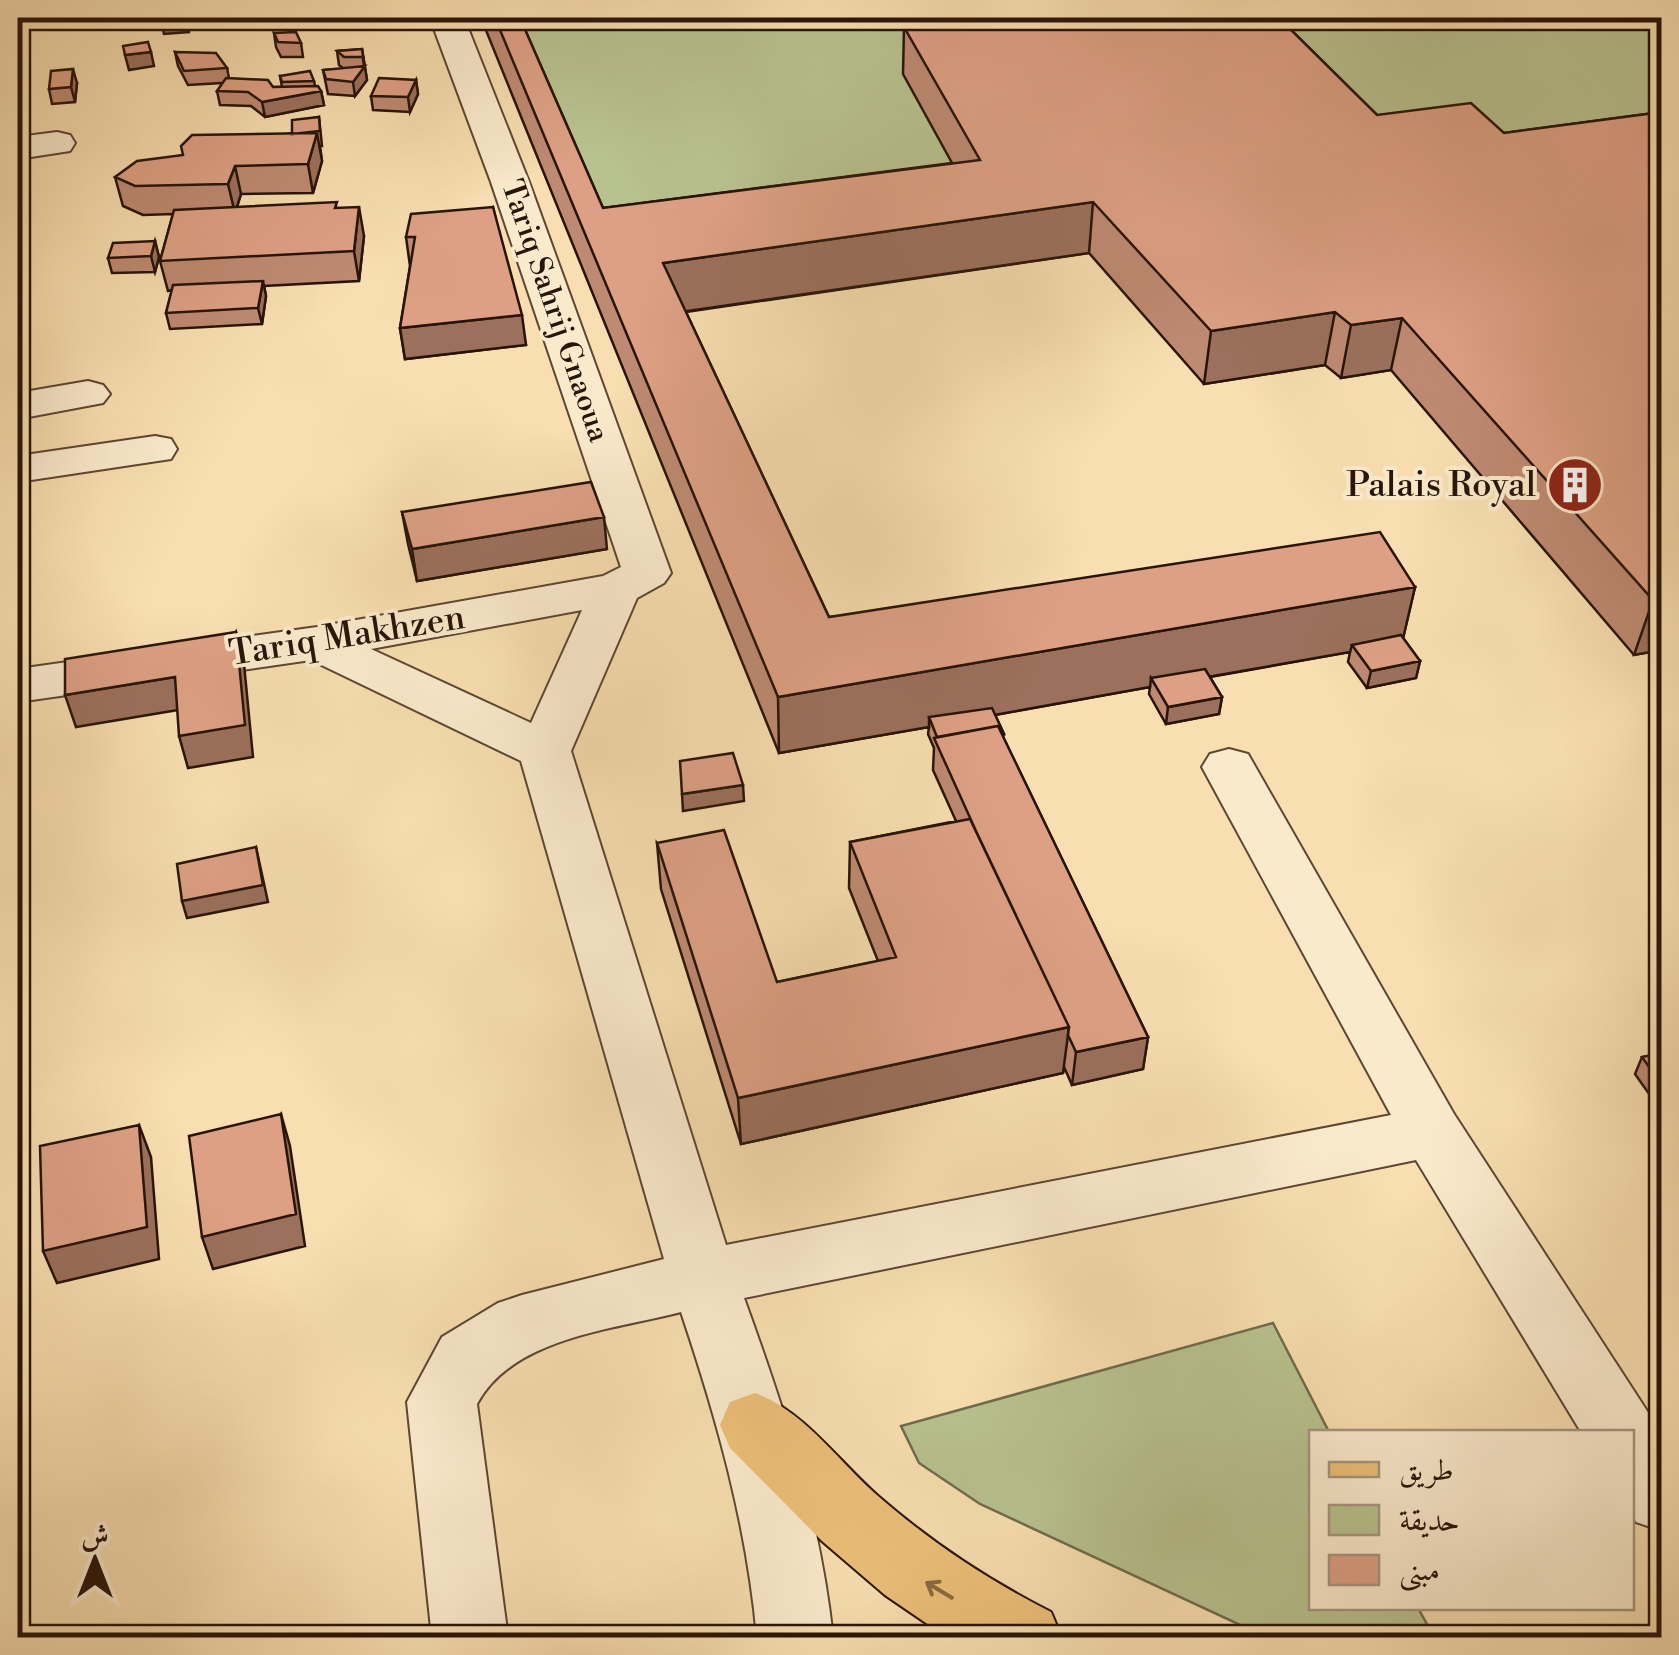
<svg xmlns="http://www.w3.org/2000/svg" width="1679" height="1655" font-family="'Libre Bodoni',Amiri,serif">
<rect width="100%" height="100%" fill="#f8deb0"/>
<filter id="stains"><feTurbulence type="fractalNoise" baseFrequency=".002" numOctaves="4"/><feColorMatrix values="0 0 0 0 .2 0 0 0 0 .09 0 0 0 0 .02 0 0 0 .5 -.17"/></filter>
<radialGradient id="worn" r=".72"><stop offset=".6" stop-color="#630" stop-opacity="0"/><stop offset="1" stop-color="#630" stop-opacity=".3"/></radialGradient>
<path fill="#b8c28f" stroke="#706b4c" stroke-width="2.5" d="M505,18h440l34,47 -1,145 -371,49z
M1226,18h435v142l-293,4z
M1273,1323l56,109h-17v176h106l16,29h-168l-286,-133 -61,-41 -18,-37z"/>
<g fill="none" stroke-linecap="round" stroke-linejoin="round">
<g stroke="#5d4633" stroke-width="4">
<path id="minor" d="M430,18h34l65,164 142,391 -7,10 -27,15 -66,153 155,494 665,-130 -189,-348 8,-13 19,-5 19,5 206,360 208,320v97l-26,-9 -4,-8v-82h-51l-165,-272 -672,138c41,113 76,219 89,340h-76c-10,-113 -40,-219 -76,-326 -68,18 -168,25 -204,92l31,234h-76l-25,-236 35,-65 56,-34 24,-8 142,-36 -143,-498 -210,-101 -293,42v-33l299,-42 286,-51 18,-9 -130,-385zM582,610l-51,113 -160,-74z
M57,132l13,3 5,8 -5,8 -52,8v-22z
M88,381l15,4 7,9 -7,9 -85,16v-26z
M155,436l16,3 6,10 -6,10 -153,23v-26z"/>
</g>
<g stroke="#291409" stroke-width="4">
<path id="major" d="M755,1393c49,18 84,69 123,103 54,47 110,84 173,116l11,26h-114l-63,-43 -63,-54 -92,-93 -10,-23 10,-23z"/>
</g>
<use href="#minor" fill="#faeacc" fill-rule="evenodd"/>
<use href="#major" fill="#ecbf78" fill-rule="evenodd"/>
</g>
<path fill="#be8a72" stroke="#291409" stroke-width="2.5" d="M481,18h39l83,190 349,-45 -49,-89 1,-47 44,-6 -3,-3h334l98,97 127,18 158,-21v538l-28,5 -243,-285 -50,8 -16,-13 -121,19 -115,-131 -403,59 143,305 586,-30 -12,51 17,23 -4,17 -49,10 -19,-26 2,-10 -140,25 12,20 -3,17 -53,10 -17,-30 1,-7 -155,28 9,19 -1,3 145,300 -5,32 -71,16 -8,-18 -1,6 -322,71 -80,-255 -4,-46 120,139 101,-21 -29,-73 1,-46 106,-21 -23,-51 1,-22 -6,-14 1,-7 -150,26z
M274,33l27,10 2,14h-22l-5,-10z
M362,49l5,31 -12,16 -27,-2 -5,-24 20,-2 -4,-3 -2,-14z
M175,52l52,16 2,10 44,9h9l-2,-11 34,5 1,5 6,5 3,14 -59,12 -14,-11 -31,-1 -3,-14 6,-8 -35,2 -10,-19z
M416,80l2,14 -8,18 -37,-2 -2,-14z
M77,83l-2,19 -23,2 -3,-15z
M319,117l3,29h-2l2,15 -9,32 -72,1 -4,13 101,1 26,28 -5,45 -95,5 2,10 -4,28 -92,5 -4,-16 6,-23 -4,1 -8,-30 13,-47 -30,1 -20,-9 -8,-29 68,-22 109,-22z
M493,207l33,138 -121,14 -5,-31 10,-62 -4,-29z
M155,241l4,16 -4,15 -43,1 -4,-15z
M402,512l205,37 -190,32 -9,-37z
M1662,1053v59l-27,-38 7,-17z"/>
<path fill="#9b705c" stroke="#291409" stroke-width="2.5" d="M54,18h49l-48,6z
M189,18v14l-25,2 -3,-14z
M362,49l5,31 -12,16 -2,-14 11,-15z
M151,52l3,14 -25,4 -4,-15z
M73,69l4,14 -2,19 -4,-15z
M416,80l2,14 -8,18 -2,-15z
M321,91l3,14 -59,12 -3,-15z
M317,133l5,28 -9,32 -5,-29z
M235,166l6,28 -6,19 -7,-29z
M1093,202l-4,51 -422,61 -4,-51z
M359,207l5,29 -5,45 -5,-30z
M155,241l4,16 -4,15 -4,-16z
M263,281l3,15 -4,28 -4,-16z
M1335,312l-10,53 -121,19 7,-53z
M522,315l4,30 -121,14 -5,-31z
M1402,318l-11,52 -50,8 10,-53z
M604,517l3,32 -190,32 -5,-32z
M1415,587l-13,56 -50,2 -2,7 -194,34 -5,-8 -1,9 -217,39 -4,-9v10l-150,26 -1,-56z
M1662,598v52l-28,5 19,-55z
M236,632l8,32 9,93 -65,11 -9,-32z
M1420,661l-4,17 -49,10 4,-17z
M175,677l9,32 -108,18 -11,-32z
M1222,697l-3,17 -53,10 2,-17z
M743,785l1,16 -61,10 -1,-17z
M256,847l12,55 -81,16 -5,-17z
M1069,1027l-6,46 -322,71 -3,-46z
M1148,1037l-5,32 -71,16 4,-33z
M281,1114l9,32 15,100 -92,23 -11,-32z
M139,1125l12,32 8,102 -102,24 -14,-32z"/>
<path fill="#dda084" stroke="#291409" stroke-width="2.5" d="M161,18h25l-25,2z
M495,18h25l83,190 377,-48 -76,-133 77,-9h298l98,97 94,-12 33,30 158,-21v486l-9,2 -251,-282 -51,7 -16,-13 -124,19 -118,-129 -430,61 166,354 551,-85 35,55 -637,110z
M296,32l5,11 -23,-1 -4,-9z
M148,42l3,10 -26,3 -2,-9z
M362,49l1,8h-19l-7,-6z
M175,52l41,1 11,15 -43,3z
M365,66l-12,16 -27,-3 -3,-9z
M73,69l-2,18 -22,2 2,-18z
M310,71l4,10 -32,1 -2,-6z
M226,78l42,2 5,7 45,-1 3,5 -59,11 -14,-10 -31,-1z
M379,78l37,2 -8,17 -37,-1z
M319,117l1,14 -28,3v-14z
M317,133l-9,31 -73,2 -7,18 -93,2 -20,-9 22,-16 46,-6 -2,-9 11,-11z
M337,202l-2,6 24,-1 -5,44 -194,10 14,-51z
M493,207l29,108 -122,13 15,-91h-9l5,-23z
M155,241l-4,15 -43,2 5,-15z
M263,281l-5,27 -92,5 7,-28z
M591,482l13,35 -192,32 -10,-37z
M236,632l9,93 -66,11 -4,-59 -110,18v-36z
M1401,635l19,26 -49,10 -19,-26z
M1205,669l17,28 -54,10 -17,-29z
M992,708l12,26h-2l-4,-8 -61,11 -8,-20z
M998,726l150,311 -72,15 -8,-17 1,-8 -93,-196 -42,-93z
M733,753l10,32 -61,9 -2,-33z
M970,819l99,208 -331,71 -81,-255 67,-13 53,152 119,-25 -46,-115z
M256,847l7,38 -81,16 -5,-37z
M1662,1053v32l-20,-28z
M281,1114l15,100 -94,23 -13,-101z
M139,1125l8,102 -104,24 -3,-105z"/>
<defs><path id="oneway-shaft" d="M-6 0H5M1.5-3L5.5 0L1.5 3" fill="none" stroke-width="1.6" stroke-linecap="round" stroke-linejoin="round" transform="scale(2.5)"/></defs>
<use stroke="#8a6a40" href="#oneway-shaft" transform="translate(939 1590) rotate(-149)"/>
<defs>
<g id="building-disc" transform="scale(2.875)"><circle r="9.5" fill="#8f2418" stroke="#faeacc"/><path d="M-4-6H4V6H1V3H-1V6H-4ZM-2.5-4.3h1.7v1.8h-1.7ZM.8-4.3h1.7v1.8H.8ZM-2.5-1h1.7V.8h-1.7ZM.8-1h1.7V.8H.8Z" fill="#fff"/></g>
</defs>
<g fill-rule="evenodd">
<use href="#building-disc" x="1575" y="485"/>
</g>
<g text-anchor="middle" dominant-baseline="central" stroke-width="8" stroke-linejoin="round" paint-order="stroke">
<g font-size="30" fill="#291409" stroke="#faeacc">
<text transform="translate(555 311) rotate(71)">Tariq Sahrij Gnaoua</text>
</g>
<g font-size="35" fill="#291409" stroke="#faeacc" text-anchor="end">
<text x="1536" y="485">Palais Royal</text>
</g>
<g font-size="35" fill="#291409" stroke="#faeacc">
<text transform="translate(347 636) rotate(-9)">Tariq Makhzen</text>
</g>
</g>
<rect width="1679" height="1655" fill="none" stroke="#f8deb0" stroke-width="60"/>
<rect x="20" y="20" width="1639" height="1615" fill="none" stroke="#291409" stroke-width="5"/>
<rect x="30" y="30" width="1619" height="1595" fill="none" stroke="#291409" stroke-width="2.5"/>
<rect x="1309" y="1430" width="325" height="180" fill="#faeacc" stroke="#a6947e" stroke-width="2.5"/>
<rect x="1329" y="1462" width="50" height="15" fill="#ecbf78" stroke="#a6947e" stroke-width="2.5"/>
<text x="1399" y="1480" font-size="30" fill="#291409">طريق</text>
<rect x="1329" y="1505" width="50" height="30" fill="#b8c28f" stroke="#a6947e" stroke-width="2.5"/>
<text x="1399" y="1530" font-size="30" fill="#291409">حديقة</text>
<rect x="1329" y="1555" width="50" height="30" fill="#dda084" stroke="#a6947e" stroke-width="2.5"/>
<text x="1399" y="1580" font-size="30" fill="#291409">مبنى</text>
<g transform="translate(95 1560)" stroke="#faeacc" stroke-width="8" paint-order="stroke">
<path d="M0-8L18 38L0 25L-18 38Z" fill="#291409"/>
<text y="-15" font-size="28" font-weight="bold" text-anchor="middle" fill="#291409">ش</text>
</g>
<rect width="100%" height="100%" filter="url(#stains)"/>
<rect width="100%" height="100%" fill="url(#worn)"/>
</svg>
